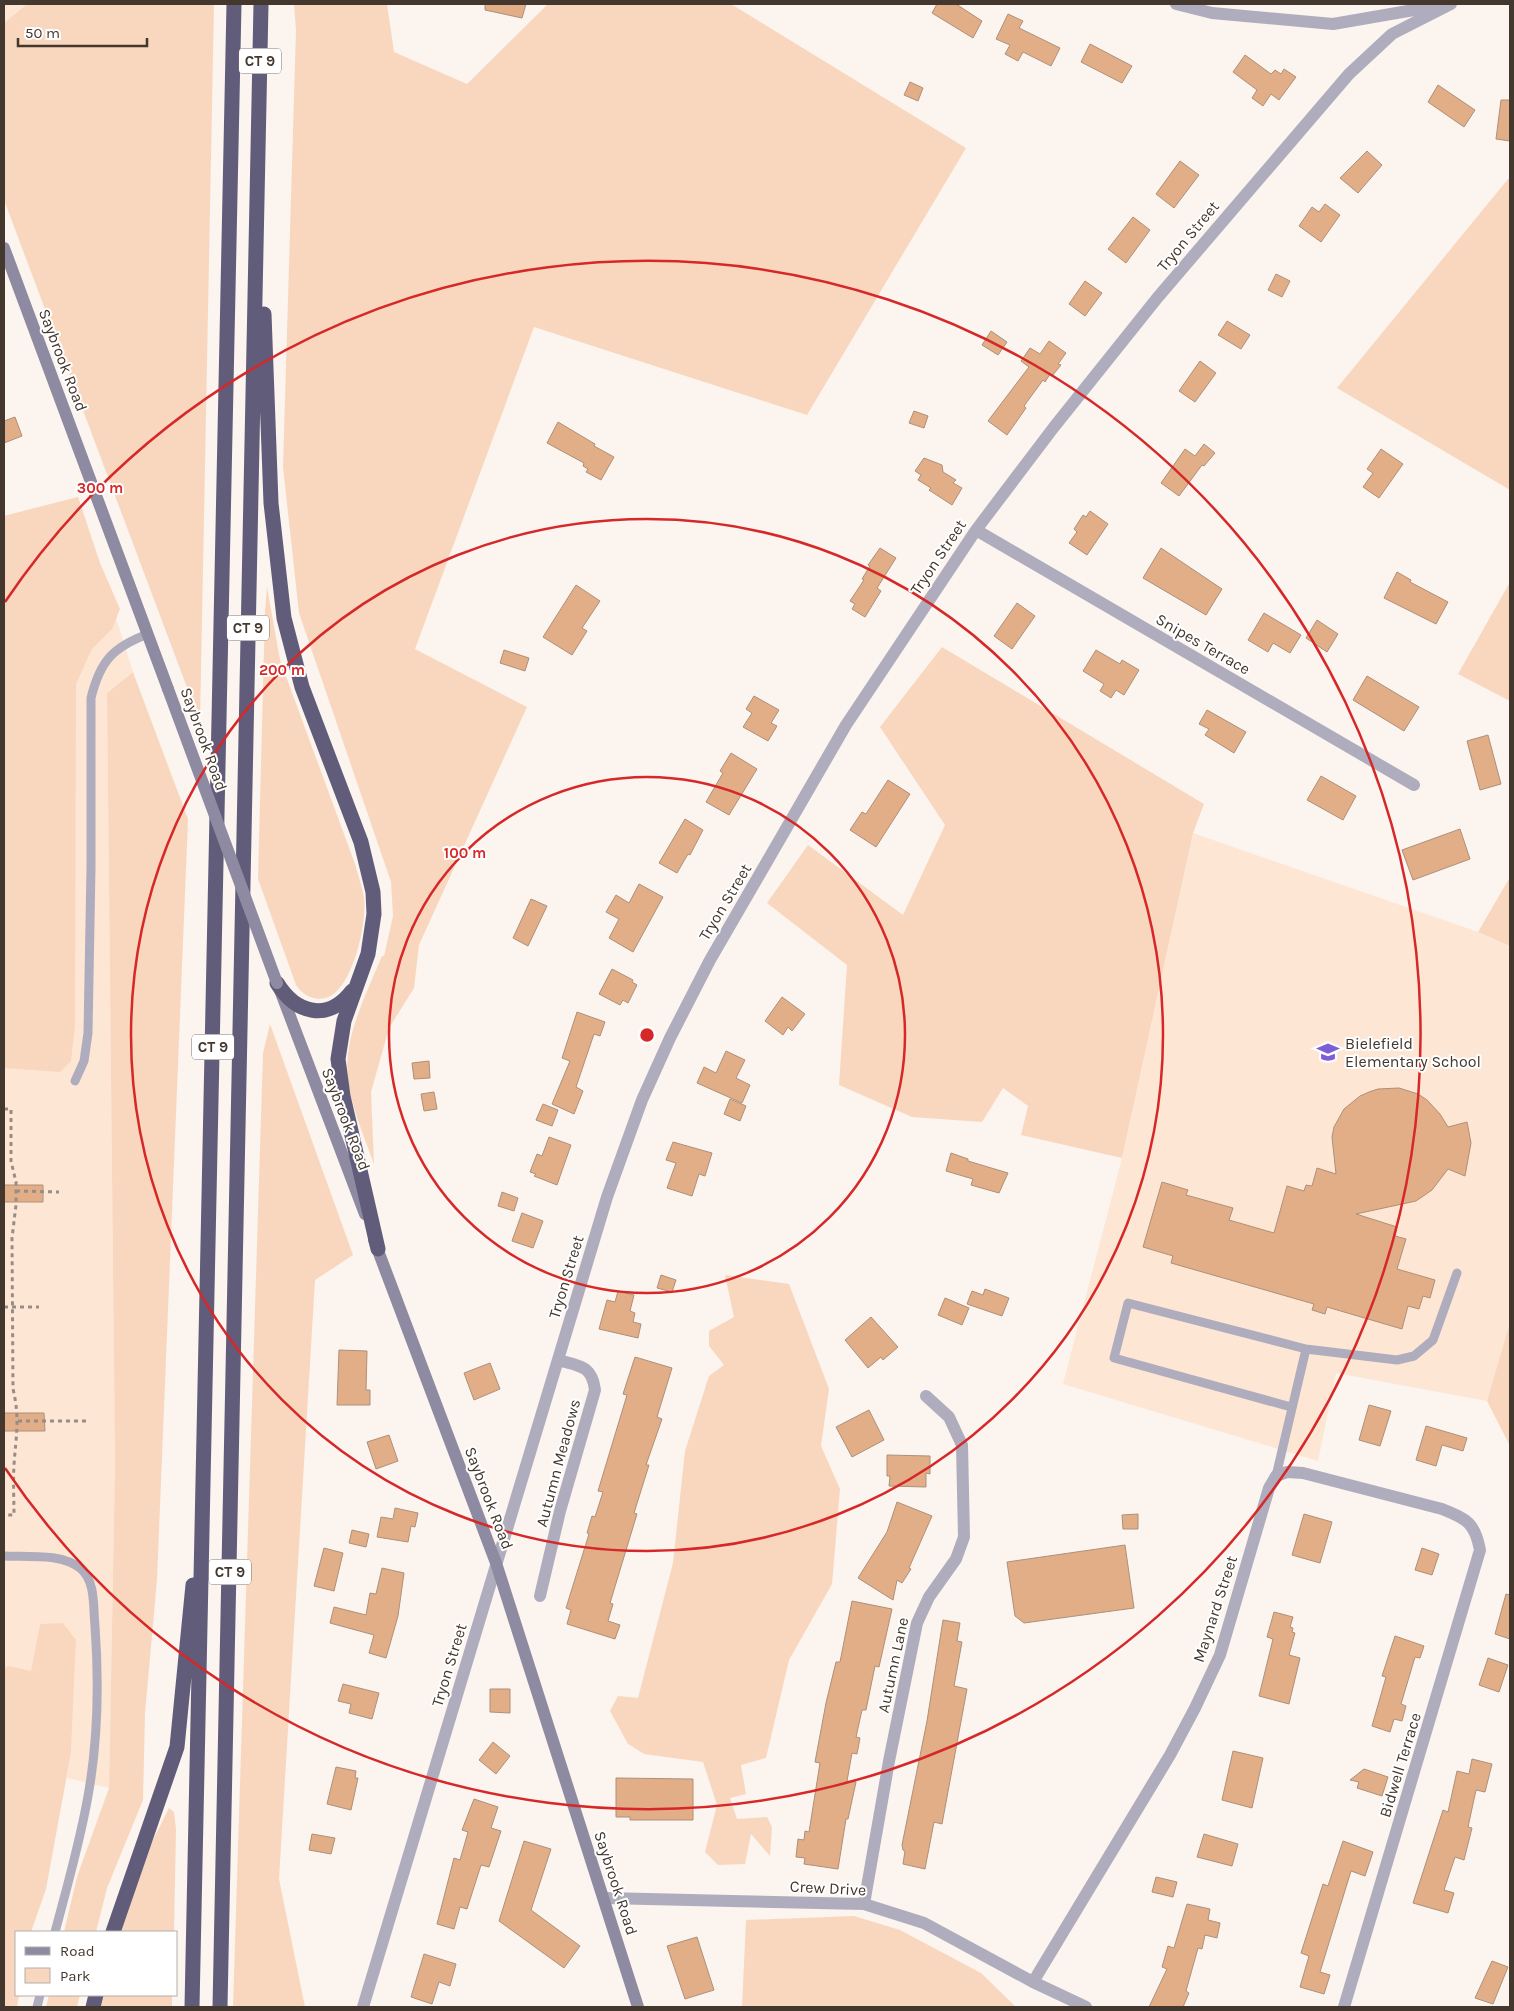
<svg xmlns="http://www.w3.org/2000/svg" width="1514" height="2011" font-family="Karla,sans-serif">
<rect width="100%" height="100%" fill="#fbf4ef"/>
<path fill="#fee6d5" d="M4,4h23l-23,19z
M78,497l55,175 -26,21 8,771 -6,324 -42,-10 4,-25 5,-113 -36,-16 -9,48 -22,-6 -5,2v-1152z
M1193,833l285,99 32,14v376l-23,79 -151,-28 -18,88 -255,-77 59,-226z"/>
<path fill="#f9d7be" d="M27,4h187l-14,718 -196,-522v-177z
M294,4h93l7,48 73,32 81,-80h183l235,144 -159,267 -273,-88 -119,322 112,58 -108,238 -5,43 -25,40 -18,64 3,72c-9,-25 -23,-58 -26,-84 -5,-43 18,-85 34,-124h2l9,-40 -2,-34 -92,-269 -16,-146 13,-437z
M1508,179h2v311l-173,-102z
M78,497l22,66 20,46 -8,20 -20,20 -16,35 -1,342 -4,35 -11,11 -56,-4v-552z
M1510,582v119l-52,-27z
M267,587l13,73 75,204c3,11 7,22 9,34 3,25 -11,92 -38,100 -13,3 -23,-3 -30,-13l-38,-106 7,-268z
M942,647l262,157 -11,29 -71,325 -101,-23 7,-29 -25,-18 -21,34 -70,-5 -73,-32 8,-120 -80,-62 41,-58 95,70 42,-90 -65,-98z
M133,672l55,147 -31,761 -12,133 -2,87 -36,88 -11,44h-32l13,-55 32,-89 6,-324 -8,-771z
M1510,877v69l-32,-14z
M270,1024l83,231 -38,25 -36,599 26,128h-72l30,-954z
M725,1275l64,9 40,105 -8,57 19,43 -8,95 -43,76 -23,98 -25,7 5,29 -16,4 7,21 30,-2 5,10 -2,29 -19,-22 -6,30 -27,1 -13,-13 12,-47 -14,-43 -59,-8 -16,-10 -18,-33 8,-15 20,2 35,-135 12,-112 24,-75 15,-11 -15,-19v-15l25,-14z
M1510,1322v124l-23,-45z
M63,1623l13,17 -5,113 -25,136 -15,43h-15v63h3l-2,12h-13v-339l5,-2 22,5 9,-47z
M169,1808l5,4 2,17 -2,103h-54l32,-90z
M854,1916l46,14 81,43 35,34h-274l4,-87z
M49,1995h31l-3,12h-31z
M104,1995h68v12h-71z"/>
<path fill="#e1ae87" stroke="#ae9079" d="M485,4h41l-4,14 -37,-8z
M937,4h19l26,17 -9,17 -41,-25z
M1008,14l15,7 -4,7 41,20 -9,18 -28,-14 -5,9 -13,-7 5,-9 -14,-6z
M1090,44l42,22 -10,17 -41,-21z
M1245,55l26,19 4,-4 6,4 3,-5 12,8 -17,23 -8,-6 -8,12 -11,-8 5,-8 -24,-18z
M910,82l13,6 -5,13 -14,-6z
M1438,85l37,25 -11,17 -36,-25z
M1501,100h9v41l-14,-2z
M1367,151l15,14 -24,28 -18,-15z
M1180,161l19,14 -25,33 -18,-14z
M1325,204l15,11 -19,27 -22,-16 13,-19 7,5z
M1133,217l17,13 -24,33 -18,-14z
M1276,274l14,7 -8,16 -14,-7z
M1085,281l17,12 -17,23 -16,-12z
M1227,321l23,14 -9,14 -23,-14z
M991,331l16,11 -9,13 -16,-10z
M1049,341l17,12 -8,11 3,1 -9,11 -2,-2 -5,8 -2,-2 -19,26 2,2 -19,27 -19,-14 41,-54 -8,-6 9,-13 10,6z
M1200,361l16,12 -21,29 -16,-11z
M914,411l14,5 -4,12 -15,-5z
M15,417l7,19 -18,7v-22z
M558,422l37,22 -1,2 20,11 -13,23 -15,-8 2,-3 -5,-3 1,-3 -37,-20z
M1204,444l11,9 -11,13 -2,-1 -23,31 -18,-13 24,-34 10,7z
M1381,449l22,15 -24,34 -16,-11 10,-14 -6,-4z
M924,458l18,7 1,7 13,8 -3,3 9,5 -10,17 -23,-15 2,-2 -13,-8 3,-5 -6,-4z
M1090,511l18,13 -21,31 -18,-12 8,-11 -3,-3 9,-14 3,2z
M880,548l16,10 -19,30 4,3 -16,26 -13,-8 3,-5 -5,-3 14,-21 -2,-1 8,-13 -2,-1z
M1161,548l61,41 -16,26 -63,-37z
M1397,572l14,8 -1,2 38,20 -12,22 -52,-26z
M576,585l24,16 -18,27 5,3 -15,24 -29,-18z
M1017,603l18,13 -23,33 -18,-13z
M1264,613l37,22 -11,18 -17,-10 -5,9 -20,-12z
M1317,620l21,14 -11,18 -21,-14z
M504,650l25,8 -4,13 -25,-8z
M1096,650l24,14 2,-4 17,10 -15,25 -8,-5 -5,8 -11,-7 4,-7 -21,-13z
M1367,676l52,31 -15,24 -51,-31z
M754,696l25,14 -8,13 6,3 -9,15 -25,-14 9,-14 -6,-4z
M1207,710l39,22 -12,21 -29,-18 4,-6 -10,-5z
M1488,735l13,49 -21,6 -13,-49z
M731,753l26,16 -28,46 -23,-13 17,-29 -3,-2z
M1321,776l35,20 -13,24 -36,-20z
M888,780l22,14 -34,53 -26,-17 12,-18 4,2z
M685,819l18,11 -13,25 -2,-1 -11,19 -18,-10z
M1460,829l10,30 -57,21 -11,-30z
M639,884l24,13 -30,55 -24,-14 10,-19 -13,-7 10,-17 13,8z
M531,899l16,7 -19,40 -15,-8z
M612,969l21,11 -1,2 5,3 -9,18 -5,-3 -3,5 -21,-11z
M782,997l23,17 -13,17 -4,-4 -5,8 -18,-14z
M577,1012l28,10 -5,14 -6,-2 -18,53 7,4 -9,23 -22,-10 18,-43 -8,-3z
M726,1051l19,9 -9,18 14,7 -8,18 -45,-20 7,-16 12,6z
M429,1061l1,17 -16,1 -2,-16z
M1399,1088l19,6 9,6 13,14 8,13 19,-5 4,21 -6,33 -17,-7 -16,21 -16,11 -60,13 41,13 -2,9 11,3 -9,30 38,11 -5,18 -7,-2 -4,13 -11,-3 -6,23 -75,-22 -2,7 -13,-4 2,-6 -143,-41 2,-7 -30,-9 19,-65 26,8 -2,5 47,13 -4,12 45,13 13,-47 17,5 2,-6 6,1 5,-18 19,6 -4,-37 2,-10 10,-18 16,-13 9,-4 9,-3z
M434,1092l3,17 -13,2 -3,-17z
M730,1099l16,7 -6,15 -16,-7z
M543,1104l15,6 -6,16 -16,-6z
M549,1137l22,8 -14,40 -23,-9 2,-2 -6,-2 7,-18 5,2z
M673,1142l39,11 -7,23 -6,-2 -7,22 -25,-8 9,-25 -10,-3z
M951,1153l17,6v2l40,12 -9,20 -28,-8 2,-6 -27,-8z
M4,1185h39v17h-39z
M502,1192l16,6 -4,13 -16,-5z
M522,1213l21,8 -10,27 -21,-7z
M661,1275l15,5 -4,12 -15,-4z
M985,1289l24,9 -7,18 -35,-12 5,-13 11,4z
M618,1291l16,4 -4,16 5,2 -2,9 8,2 -3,14 -39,-9 8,-29 8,2z
M945,1298l24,10 -7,17 -24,-10z
M871,1317l27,30 -15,13 -2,-3 -13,11 -23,-28z
M339,1350l28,1 -1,39h4v15h-33z
M635,1357l37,11 -15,49 5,2 -16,46h3l-15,48 3,1 -27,89 3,1 -5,17 12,4 -5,14 -48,-15 4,-14 -5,-2 23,-74 -2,-1 5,-17 3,1 8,-25 -5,-1 29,-96 -4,-1z
M490,1363l10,26 -26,11 -10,-27z
M1369,1405l22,6 -11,35 -21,-6z
M869,1410l15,30 -32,17 -16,-30z
M4,1413h40l1,18h-41z
M1426,1426l41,12 -4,13 -21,-6 -6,21 -20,-6z
M389,1435l9,26 -22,8 -9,-27z
M887,1455l43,1v18l-4,-1v14l-37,-1 1,-10h-3z
M897,1502l35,14 -23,52 2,1 -9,14 -5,-3 -4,20 -35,-22 29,-46z
M395,1508l23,5 -3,14 -4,-1 -3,16 -31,-5 4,-20 12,2z
M1138,1514v15h-15l-1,-14z
M1304,1514l28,8 -12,41 -28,-8z
M352,1530l17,4 -3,13 -17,-4z
M1125,1545l9,63 -110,15 -9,-7 -8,-54z
M324,1548l19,5 -9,38 -20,-5z
M1422,1548l17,6 -7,21 -17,-5z
M382,1568l22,5 -6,43 -12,42 -17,-5 5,-18 -44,-12 4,-16 32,8 4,-22 6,1z
M1506,1594l4,1v44l-15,-5z
M852,1601l40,8 -13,58 -4,-1 -9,44h-4l-6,27 4,1 -3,16 -5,-1 -5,28 9,1 -8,37h-2l-8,50 -34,-5 1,-6 -9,-1 2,-18 6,1 1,-9 4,1 11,-69 -5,-1 11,-59 10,-41h4z
M1274,1612l19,5 -3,10 3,1 -1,4 3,1 -6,22 11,3 -11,46 -30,-8 14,-57 -6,-2z
M943,1620l17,3 -3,18 5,1 -8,44 13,3 -25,135 -8,-2 -9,47 -22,-5 2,-13 -2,-1 -1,-5 25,-124z
M1395,1636l29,10 -4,12 -5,-1 -14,47 5,2 -4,15 -8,-2 -4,13 -18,-6 14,-49 -4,-1z
M1488,1658l20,7 -9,27 -20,-7z
M343,1684l36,9 -7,26 -23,-6 2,-9 -13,-3z
M490,1689h20v24l-20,-1z
M493,1742l17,14 -14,18 -17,-14z
M1233,1751l30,7 -11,50 -30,-8z
M1472,1759l20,5 -7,28 -9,-2 -8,37 4,1 -8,32 -9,-3 -11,33 10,3 -6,20 -35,-10 30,-93 5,2 9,-41 12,3z
M336,1767l20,4 -1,7h3l-7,32 -24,-6z
M1364,1769l24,8 -6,19 -25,-8 2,-6 -9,-2z
M616,1778l77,1v41h-63v-3h-14z
M474,1799l24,8 -7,21 10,3 -12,36 -8,-2 -14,44 -7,-2 -6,22 -17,-5 17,-66 6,2 8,-28 -6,-2z
M312,1834l23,4 -4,16 -22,-4z
M1204,1834l34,10 -6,22 -35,-9z
M524,1841l27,8 -20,61 49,36 -16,22 -65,-47z
M1343,1841l30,11 -8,24 -14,-5 -31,101 10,3 -6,19 -24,-7 9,-31 -8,-3 22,-69 5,2z
M1156,1877l21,5 -4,15 -21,-5z
M1187,1904l23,5 -2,11 12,3 -3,15 -12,-3 -3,14 -4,-1 -12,43 3,2 -6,14h-34l18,-38 -5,-2 6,-21 6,2z
M697,1937l17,53 -29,9 -18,-53z
M424,1954l32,10 -6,22 -11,-4 -7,22 -21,-7z
M1492,1961l16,6 -15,37 -18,-6z"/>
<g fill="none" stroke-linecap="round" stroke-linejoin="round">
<path stroke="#988d86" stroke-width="3" stroke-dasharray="4 4" stroke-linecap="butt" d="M4,1109h7v52l5,21v23l-4,33 1,151c7,29 3,47 1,76 -1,17 0,34 0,50h-10
M16,1191l43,1
M4,1307h35
M18,1421h69"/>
<path stroke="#afadbd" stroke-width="9" d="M75,1081l9,-20 4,-28 3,-165v-170c9,-37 22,-51 57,-64
M1291,1407l-177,-49 14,-55 178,46 91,11 17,-4 19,-16 24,-67
M1276,1476l30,-127
M4,1556c23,1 59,-3 77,13 15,13 12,39 14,57 4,56 3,115 -7,170 -8,46 -21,91 -33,136
M37,2007l3,-12"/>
<path stroke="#afadbd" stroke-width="12" d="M1176,4l36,9 121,11 104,-18
M976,530l438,255
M540,1596l20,-85 35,-121c-3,-25 -16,-24 -37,-30
M605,1898l259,6 60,19 109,59 53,25
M864,1904l25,-143 28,-138 12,-26 27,-38 8,-22 -2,-92 -13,-28 -23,-21
M1033,1982l137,-227 25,-47 25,-53 49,-167 7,-12 11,-4 16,1 139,36c25,10 33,14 38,41l-136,457
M363,2007l244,-810 35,-97 28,-62 40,-78 136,-235 130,-195 78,-103 104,-130 191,-223 43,-40 59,-30"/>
<path stroke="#8d8aa1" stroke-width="12" d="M4,248l164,441
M280,990l85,224
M374,1240l122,323 142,444"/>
<path stroke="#615c7a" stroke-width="15" d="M264,314l7,189 13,115 18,69 59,155 12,50 1,22 -6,40 -24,67 -6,38 5,37 35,153
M277,983c19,31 51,39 75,8
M113,1932l64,-185 16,-162
M93,2007l3,-12
M192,2007l42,-2003
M220,2007l41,-2003"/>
<path stroke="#8d8aa1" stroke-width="12" d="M168,689l109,294"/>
</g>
<g fill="none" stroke="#d62828" stroke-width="2.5">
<circle cx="647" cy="1035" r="258"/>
<circle cx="647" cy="1035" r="516"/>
<path d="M5 602A774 774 0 1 1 5 1468"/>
</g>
<defs>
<g id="school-bare" transform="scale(1.725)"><path d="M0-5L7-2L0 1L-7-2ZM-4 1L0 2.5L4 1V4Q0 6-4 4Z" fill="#7d5dd7" stroke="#fff" stroke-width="2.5" paint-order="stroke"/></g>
</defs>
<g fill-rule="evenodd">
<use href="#school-bare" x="1328" y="1052"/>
</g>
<g text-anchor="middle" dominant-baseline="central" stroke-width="4" stroke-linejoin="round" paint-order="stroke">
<g fill="#fff" stroke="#7c736c" stroke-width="1">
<rect x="239" y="48.5" width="42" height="25" rx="4"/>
<rect x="227" y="615.5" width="42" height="25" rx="4"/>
<rect x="192" y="1034.5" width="42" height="25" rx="4"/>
<rect x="209" y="1559.5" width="42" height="25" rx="4"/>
</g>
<g font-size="15" font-weight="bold" fill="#44372d">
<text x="260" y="61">CT 9</text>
<text x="248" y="628">CT 9</text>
<text x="213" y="1047">CT 9</text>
<text x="230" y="1572">CT 9</text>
</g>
<g font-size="16" fill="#44372d" stroke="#fff">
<text transform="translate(1188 236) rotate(-50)">Tryon Street</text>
<text transform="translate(63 360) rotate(69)">Saybrook Road</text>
<text transform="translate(938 557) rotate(-56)">Tryon Street</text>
<text transform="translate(1203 644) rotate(30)">Snipes Terrace</text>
<text transform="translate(204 739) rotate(70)">Saybrook Road</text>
<text transform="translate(725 902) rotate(-59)">Tryon Street</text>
<text transform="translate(346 1119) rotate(69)">Saybrook Road</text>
<text transform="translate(566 1277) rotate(-73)">Tryon Street</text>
<text transform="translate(558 1463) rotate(-75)">Autumn Meadows</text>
<text transform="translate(489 1498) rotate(69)">Saybrook Road</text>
<text transform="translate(1215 1609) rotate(-72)">Maynard Street</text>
<text transform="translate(449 1665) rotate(-73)">Tryon Street</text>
<text transform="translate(893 1665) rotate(-78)">Autumn Lane</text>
<text transform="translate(1400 1765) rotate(-73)">Bidwell Terrace</text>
<text transform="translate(616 1883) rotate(72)">Saybrook Road</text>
<text transform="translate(828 1888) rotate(3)">Crew Drive</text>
</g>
<g font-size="16" fill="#44372d" stroke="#fff" text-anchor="start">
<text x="1345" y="1043">Bielefield<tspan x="1345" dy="18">Elementary School</tspan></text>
</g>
</g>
<circle cx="647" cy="1035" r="8" fill="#d62828" stroke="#fff" stroke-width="2.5"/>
<g font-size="15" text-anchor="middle" font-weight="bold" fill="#d62828" stroke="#fff" stroke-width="4" stroke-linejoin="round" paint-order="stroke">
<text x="100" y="493">300 m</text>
<text x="282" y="675">200 m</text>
<text x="465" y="858">100 m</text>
</g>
<rect width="1514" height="2011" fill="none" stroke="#44372d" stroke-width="10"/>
<rect x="15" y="1931" width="162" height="65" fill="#ffffff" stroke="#b4afab"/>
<rect x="25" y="1947" width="25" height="8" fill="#8d8aa1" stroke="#b4afab"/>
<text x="60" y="1956" font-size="15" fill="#44372d">Road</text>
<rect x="25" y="1968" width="25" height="15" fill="#f9d7be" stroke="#b4afab"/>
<text x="60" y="1981" font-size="15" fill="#44372d">Park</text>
<path d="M18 38v8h129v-8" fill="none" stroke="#44372d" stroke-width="2.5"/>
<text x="25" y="38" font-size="15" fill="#44372d" stroke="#ffffff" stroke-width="4" paint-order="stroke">50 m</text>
</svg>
